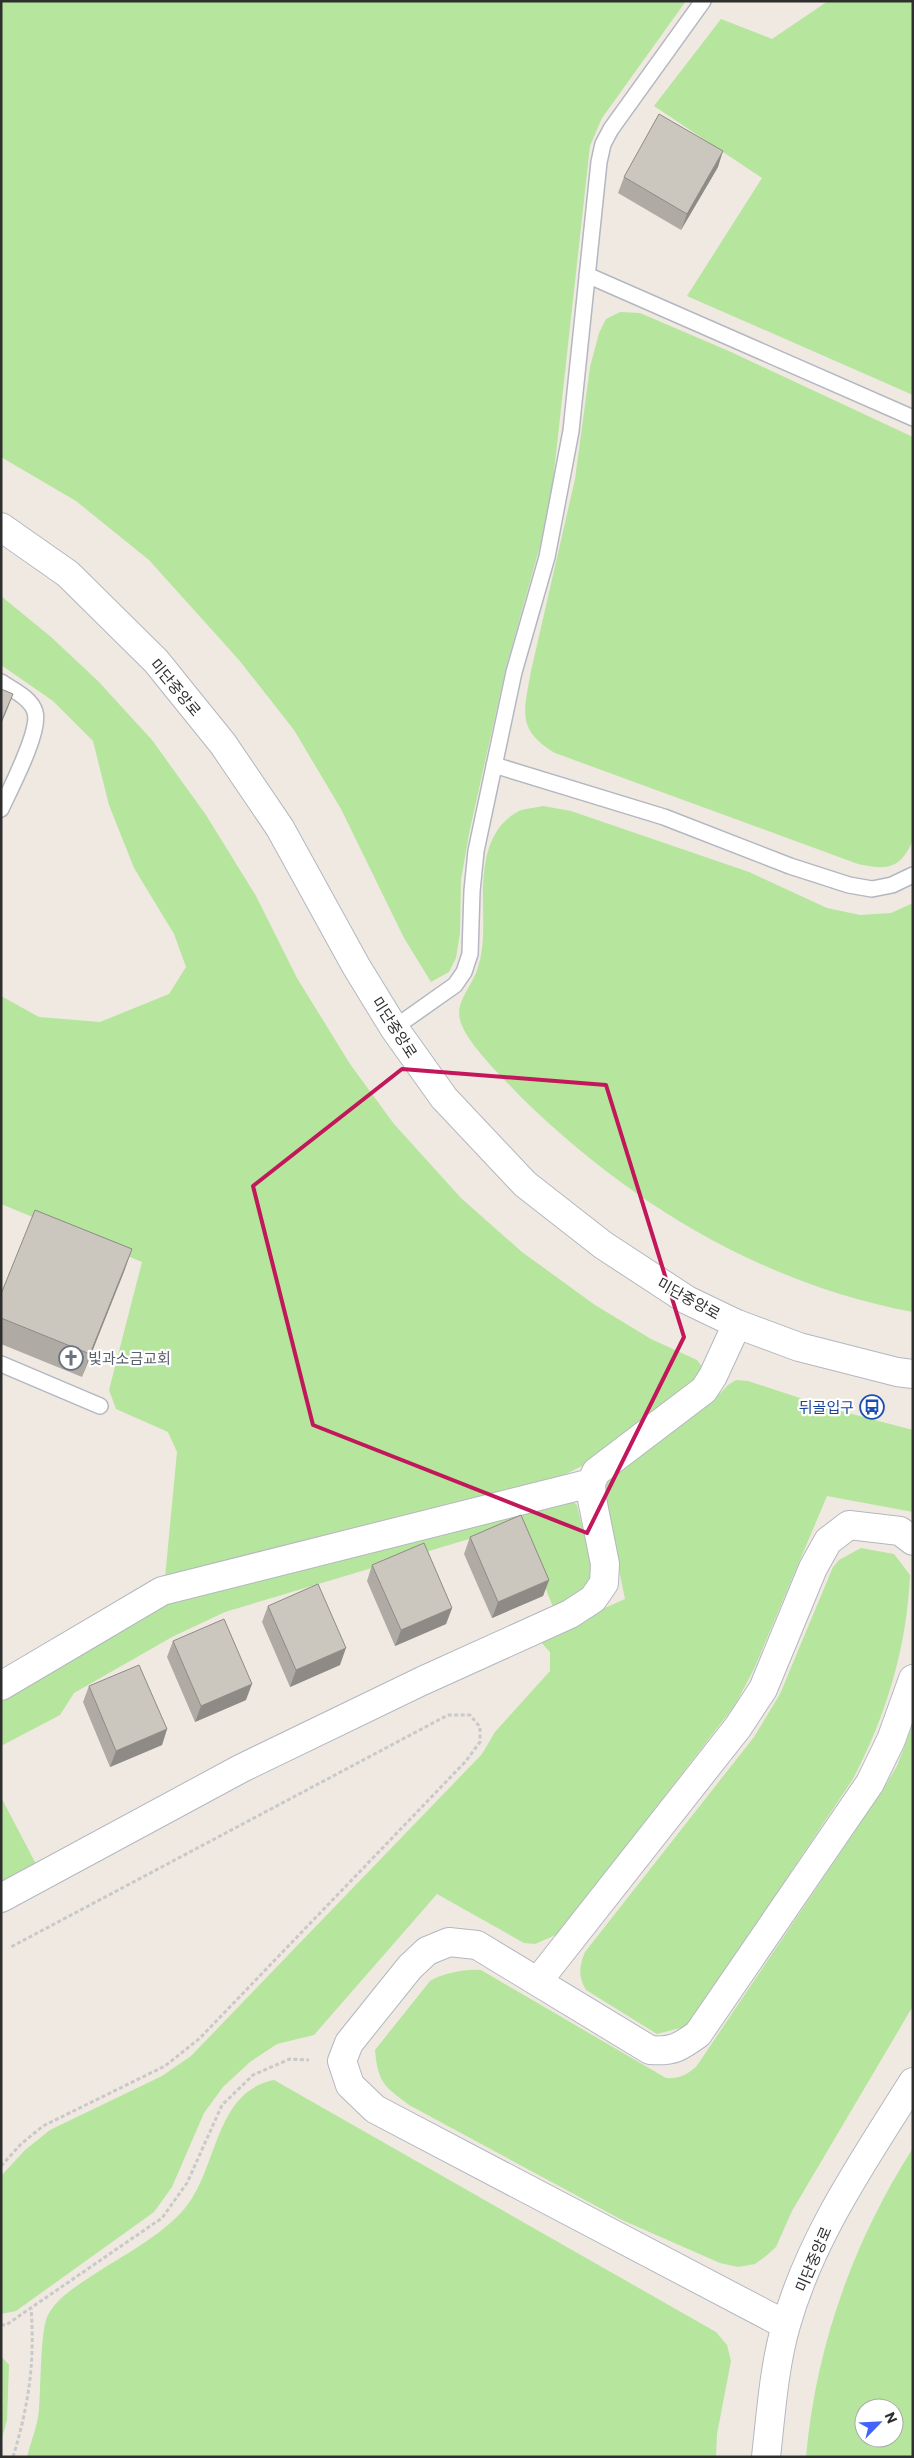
<svg xmlns="http://www.w3.org/2000/svg" width="914" height="2458" font-family="Commissioner,'Noto Sans KR',sans-serif">
<rect width="100%" height="100%" fill="#efe9e1"/>
<path fill="#b6e59e" fill-rule="evenodd" d="M1,1h685l-84,117 -12,28 -37,335 -13,65 -34,121 -37,167 -8,46 -1,53 -4,25 -7,14 -18,10 -27,-44 -63,-129 -47,-79 -55,-70 -90,-100 -73,-59 -75,-44z
M828,1h85v394l-226,-99 75,-118 -108,-72 67,-87 51,20z
M620,312l20,1 91,39 182,85v403c-13,30 -26,30 -55,24l-303,-111c-39,-23 -31,-42 -24,-82l44,-192 15,-112 9,-34 7,-14z
M1,596l50,41 47,44 54,59 54,75 50,81 41,82 53,86 44,60 67,74 61,54 73,53 56,34 46,21 6,8 -6,12 -111,84 -22,11 -34,11 -365,92 12,-126 -9,-20 -52,-23 -7,-19 33,-128 -141,-58v-208l38,21 61,5 69,-28 17,-27 -12,-33 -40,-66 -25,-63 -16,-64 -40,-40 -52,-36z
M543,806l28,5 178,61 78,36 33,7 31,-2 22,-10v409c-150,-28 -283,-108 -391,-214 -17,-18 -53,-52 -61,-75 -8,-20 12,-37 17,-56 7,-21 5,-46 5,-68 0,-33 3,-71 36,-88 7,-3 16,-3 24,-5z
M736,1380l12,1 85,28 80,21v82l-86,-16 -73,173 -19,36 -177,229 -23,10 -11,-1 -87,-49 -123,141 -37,9 -27,18 -27,25 -19,26 -32,74 -18,25 -138,99 -15,3v-138l24,-26 25,-20 112,-54 29,-20 291,-302 13,-22 55,-61v-19l-13,-14 88,-39 -21,-101c-1,-11 3,-15 9,-23l98,-72 17,-18z
M572,1500l5,5 16,67c-5,20 -21,28 -39,37l-35,-85 -294,88 -53,25 -98,56 -14,22 -59,31v-48l156,-93z
M861,1548l33,6 16,21c-3,72 -24,141 -57,204l-163,244 -6,4 -27,7 -71,-44c-8,-14 -7,-23 -1,-38l169,-215 26,-43 53,-127 6,-7z
M913,1724v282l-121,205 -16,36 -10,9 -11,8 -17,3 -18,-4 -98,-43 -213,-115c-25,-19 -31,-22 -34,-55l55,-69c14,-8 34,-12 51,-11l185,108c13,1 20,-3 30,-11l186,-276 15,-25z
M1,1797l36,69 -36,20z
M274,2080l442,252 11,13 4,16 -14,73 -1,23h-689c4,-16 11,-32 12,-48 2,-20 1,-79 9,-94 10,-18 26,-27 42,-38 30,-20 72,-41 95,-69 33,-39 29,-116 89,-128z
M913,2148v309h-107c10,-111 47,-215 107,-309zM864,2408h30v30h-30z
M1,2356l8,9 -2,55 -6,22z"/>
<g fill="none" stroke-linecap="round" stroke-linejoin="round">
<g stroke="#b4b7c1" stroke-width="18">
<path id="service" d="M587,275l326,143
M1,682c12,8 30,16 34,30 6,19 -25,77 -34,97
M494,765l170,52 126,49 59,19 23,4 20,-4 21,-10
M394,1028l61,-43 9,-13 6,-18 2,-63 4,-40 38,-179 33,-115 24,-126 28,-269 4,-18 8,-15 92,-128
M1,1364l99,42"/>
</g>
<g stroke="#b4b7c1" stroke-width="30">
<path id="minor" d="M1,1686l161,-95 429,-108
M1,1898l241,-130 180,-87 148,-67 23,-15 11,-16 1,-19 -13,-65 -1,-16 5,-11 108,-82 9,-14 24,-52
M538,1981l200,-254 25,-38 50,-121 15,-27 21,-16 51,6 13,10
M786,2325l-411,-216 -25,-24 -8,-24 7,-18 61,-76 17,-16 22,-9 28,3 173,105c23,2 30,-3 48,-16l172,-251 21,-43 22,-61
M766,2457c5,-44 8,-90 20,-132 25,-89 79,-166 127,-243"/>
</g>
<g stroke="#b4b7c1" stroke-width="30">
<path id="tertiary" d="M1,527l67,47 88,87 67,83 57,84 76,138 38,62 50,70 81,86 78,61 84,55 50,24 62,23 98,25 16,2"/>
</g>
<path stroke="#c9c9c9" stroke-width="3" stroke-dasharray="4 2.5" stroke-linecap="butt" d="M1,2166l20,-22 22,-18 122,-60 35,-28 266,-277 14,-19v-15l-10,-12h-22l-439,233
M1,2325h5l156,-107 25,-35 35,-78 31,-30 37,-16 19,1
M13,2457c16,-53 22,-95 18,-149"/>
<use href="#service" stroke="#fff" stroke-width="15"/>
<use href="#minor" stroke="#fff" stroke-width="28"/>
<use href="#tertiary" stroke="#fff" stroke-width="28"/>
</g>
<path fill="#afaba4" d="M718,167l-37,63 -63,-37 6,-16z
M132,1249l-50,128 -81,-33v-50z
M470,1537l79,43 -6,16 -51,22 -28,-64z
M372,1565l80,43 -6,16 -51,22 -28,-65z
M268,1606l72,59 -50,22 -28,-65z
M173,1641l73,59 -51,22 -28,-65z
M89,1686l78,43 -5,16 -52,22 -27,-65z"/>
<path fill="#8e8b86" d="M723,151l-5,16 -37,63 6,-16z
M13,694l-6,16 -6,14v-2z
M132,1249l-8,23 -42,105 8,-23z
M549,1580l-6,16 -51,22 6,-16z
M452,1608l-6,16 -51,22 6,-16z
M346,1648l-6,17 -50,22 6,-17z
M252,1684l-6,16 -51,22 6,-16z
M167,1729l-5,16 -52,22 6,-16z"/>
<path fill="#cbc7bf" stroke="#8e8b86" d="M659,114l64,37 -36,63 -63,-37z
M1,689l12,5 -12,28z
M35,1210l97,39 -42,105 -89,-36v-24z
M521,1515l28,65 -51,22 -28,-65z
M424,1543l28,65 -51,22 -29,-65z
M318,1584l28,64 -50,22 -28,-64z
M224,1619l28,65 -51,22 -28,-65z
M139,1665l28,64 -51,22 -27,-65z"/>
<path fill="none" stroke="#c2185b" stroke-width="4" stroke-linejoin="round" d="M402,1069l204,16 78,252 -97,196 -274,-108 -60,-239z"/>
<defs>
<g id="church-ring" transform="scale(1.25)"><circle r="9.5" fill="#fff" stroke="#6b7280" stroke-width="1.5"/><path d="M-1.2-6h2.4v3.5h3.3v2.4h-3.3V6h-2.4V-.1h-3.3v-2.4h3.3Z" fill="#6b7280"/></g>
<g id="bus-ring" transform="scale(1.25)"><circle r="9.5" fill="#fff" stroke="#1a4fb4" stroke-width="1.5"/><path d="M-5-6H5V4H4V6H2V4H-2V6H-4V4H-5ZM-3.5-4V0h7V-4ZM-3.5 1.2v1.5H-2V1.2ZM2 1.2v1.5H3.5V1.2Z" fill="#1a4fb4"/></g>
</defs>
<g fill-rule="evenodd">
<use href="#church-ring" x="71" y="1358"/>
<use href="#bus-ring" x="872" y="1407"/>
</g>
<g text-anchor="middle" dominant-baseline="central" stroke-width="4.5" stroke-linejoin="round" paint-order="stroke">
<g font-size="15" fill="#2e2e2e" stroke="#fff">
<text transform="translate(176 687) rotate(50)">미단중앙로</text>
<text transform="translate(395 1027) rotate(57)">미단중앙로</text>
<text transform="translate(689 1298) rotate(29)">미단중앙로</text>
<text transform="translate(813 2259) rotate(-67)">미단중앙로</text>
</g>
<g font-size="15" fill="#5b616d" stroke="#fff" text-anchor="start">
<text x="88" y="1358">빛과소금교회</text>
</g>
<g font-size="15" fill="#164399" stroke="#fff" text-anchor="end">
<text x="854" y="1407">뒤골입구</text>
</g>
</g>
<rect width="914" height="2458" fill="none" stroke="#2e2e2e" stroke-width="5"/>
<g transform="translate(879 2423) rotate(66)"><circle r="24" fill="#ffffff" stroke="#ababab"/>
<path d="M0-4L9 19L0 12L-9 19Z" fill="#4264fb"/>
<text y="-8" font-size="14" font-weight="bold" text-anchor="middle" fill="#2e2e2e">N</text>
</g>
</svg>
